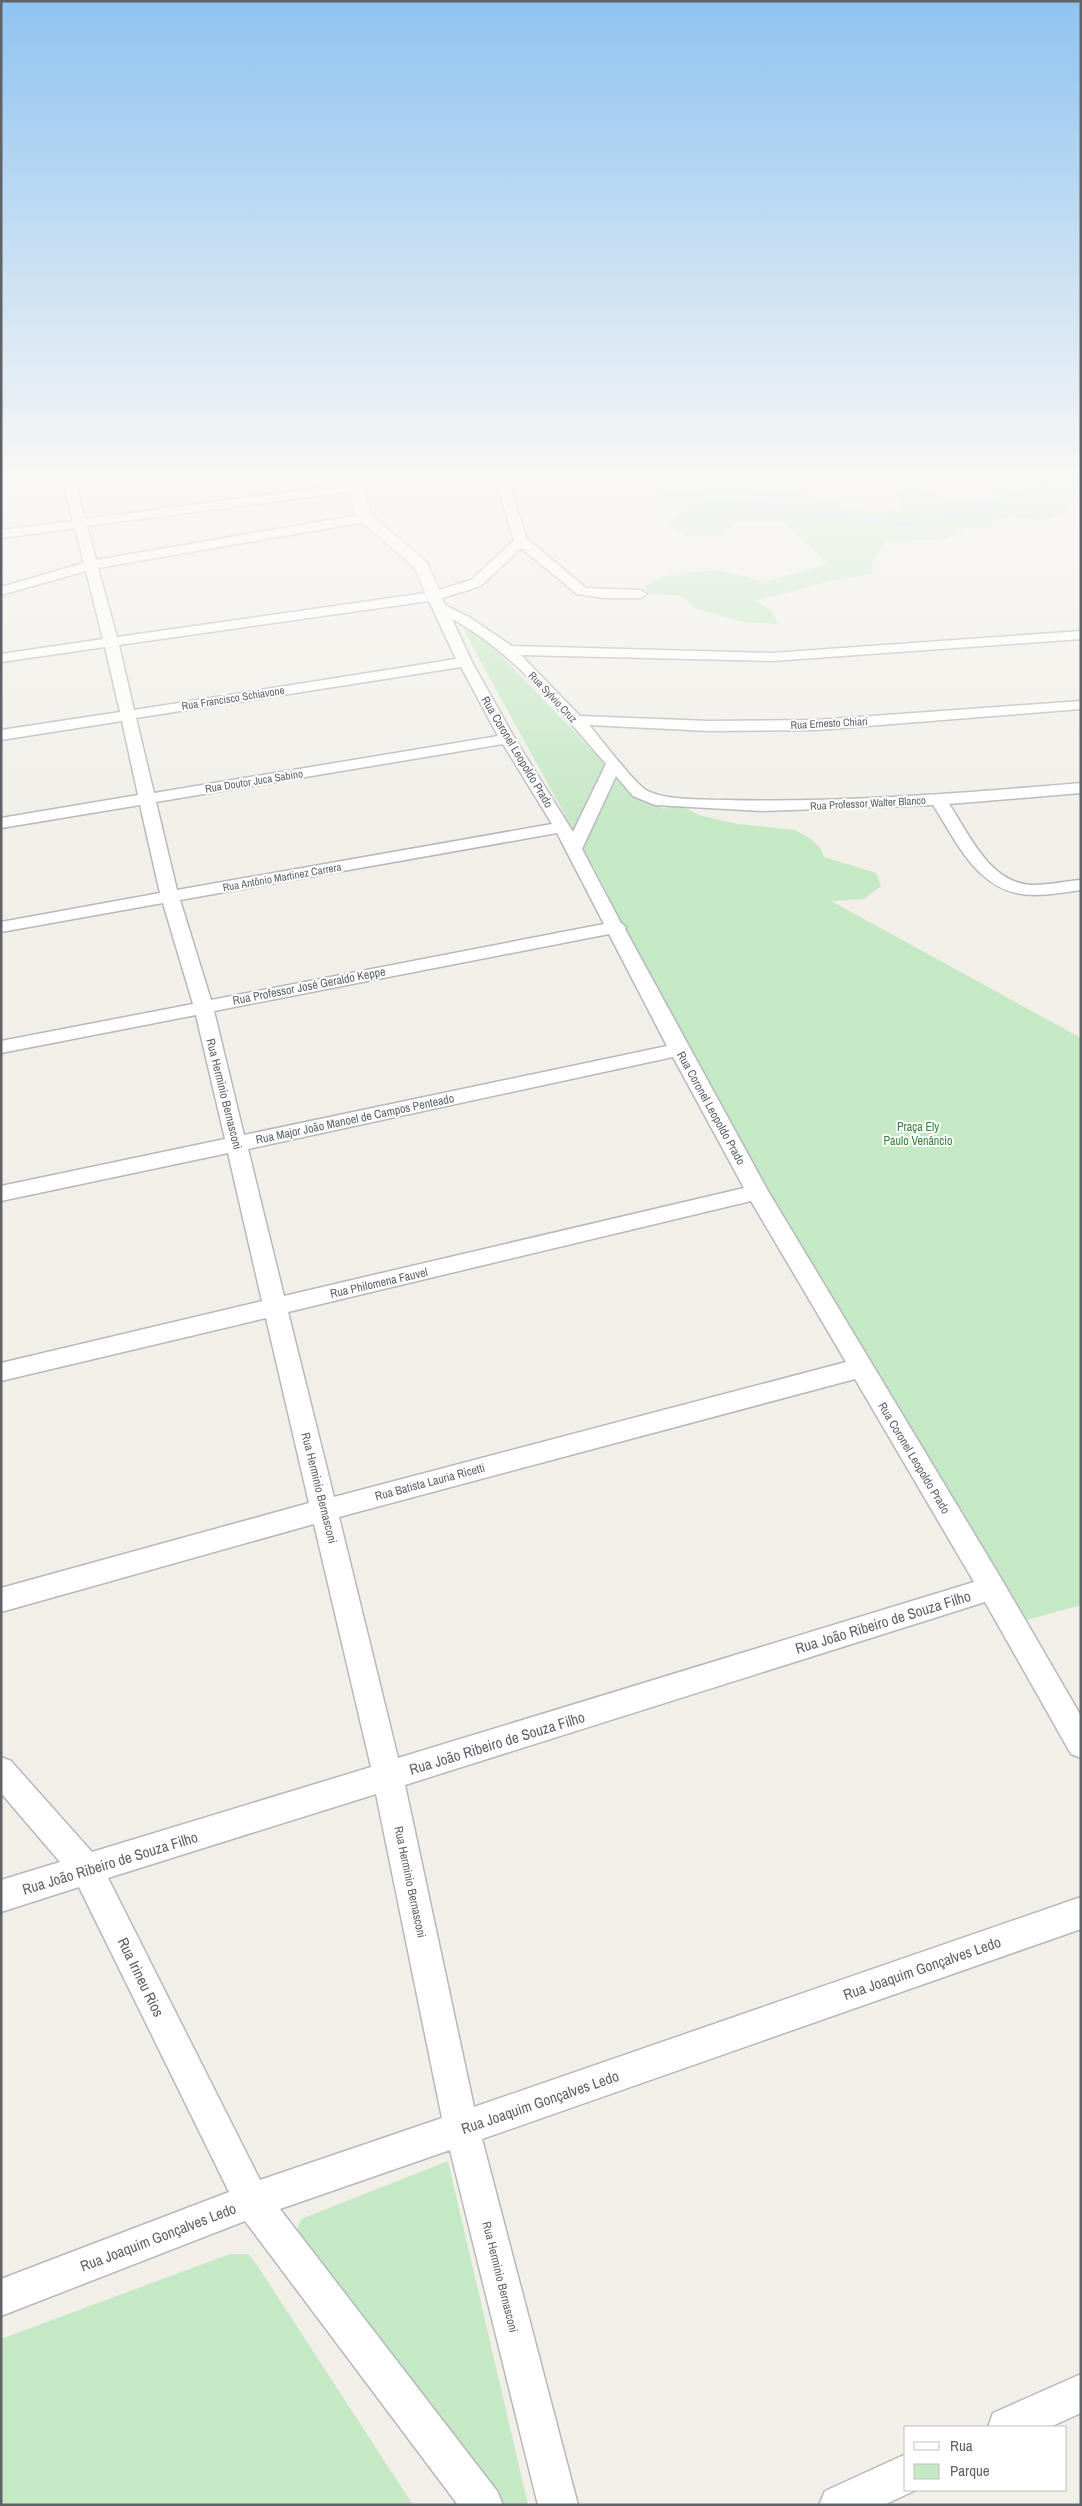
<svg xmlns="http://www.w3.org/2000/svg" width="1082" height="2506" font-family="'Archivo Narrow',sans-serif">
<rect width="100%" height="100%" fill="#f1efe8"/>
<path fill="#c5e8c5" d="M1004,474h77c0,6 1,17 -2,23 -8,12 -30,25 -44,23 -16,-2 -26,-7 -42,1l-1,6 -22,1 -27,12 -57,1 -13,20v13l-47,8 -71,19c9,6 21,8 22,23l-34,-2 -46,-13 -10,-9 -10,-5 -29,-1 -3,-9 27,-11 46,-4 47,12 63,-18 -46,-43 -47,2 -12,11 -36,1 -20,-11 12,-8 2,-11 -24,-3 3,-10 63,-4 57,2 53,10 37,13 32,-3 -8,-19 23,-5 27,12 48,-1 12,-16z
M470,628l27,23 135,141 32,17 5,-4 15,2 15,8 38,9 58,6 16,9 10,10 3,8 52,16 5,13 -17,13 -33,2 250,137v567l-58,16 -237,-388 -163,-305 -19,-42 -134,-244 -6,-13z
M448,2161l80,344h-40l-193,-267 6,-19z
M230,2254h18l7,8 158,243h-412v-166z"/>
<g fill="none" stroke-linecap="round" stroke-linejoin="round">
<path stroke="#aadaff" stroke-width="4.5" d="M704,503l78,2 52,10 74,9 63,-13 83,-28 17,-9"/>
<g stroke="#b5b8bc" stroke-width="3">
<path id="minor" d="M35,474h38l12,45 270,-36 6,4 -6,4 -268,35 9,34 269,-46 6,4 -6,4 -267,46 19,69 315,-45 39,-12 43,-40 -20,-66h12l21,65 59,49 54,2 7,4 -7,4h-36l-27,-4 -56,-46 -40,38 -39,12 3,7 24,12 43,29 260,7 309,-22v8l-309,22 -251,-6 59,61 129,5 108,-1 264,-19v8l-264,21 -108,1 -120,-6c12,14 45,58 57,65 19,11 57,9 79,10 119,3 237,-7 356,-17v10l-132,11c21,31 41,81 85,81 16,0 32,-4 47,-5v10c-15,2 -31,5 -47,5 -55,0 -75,-50 -101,-90l-171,6 -107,-6 -22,-9 -17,-20 -34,73 39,74 5,4 -1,2 143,262 234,389 79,136v42l-10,-4 -86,-152 -580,183 69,322 607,-210v32l-599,210 96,366h-40l-88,-355 -170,59 217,282 6,14h-45l-213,-284 -244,95v-37l228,-87 -150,-305 -78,25v-32l59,-18 -59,-69v-36l10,4 81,91 279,-85 -57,-243 -313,88v-24l308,-85 -43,-185 -265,63v-18l261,-62 -34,-148 -227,48v-15l224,-47 -29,-124 -195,38v-12l192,-37 -30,-101 -162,29v-10l159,-29 -20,-88 -139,23v-10l137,-23 -16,-74 -121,19v-10l119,-18 -15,-65 -104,15v-8l102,-15 -17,-68 -85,24v-8l83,-24 -9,-35 -74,10v-8l72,-9 -11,-43 -61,7v-8zM429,601l27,58 -322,51 -15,-65zM452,619c62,33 108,92 154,145l-33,68 -58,-93 -43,-77zM461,667l37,69 -344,57 -18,-75zM503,744l49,80 -375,66 -21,-88zM557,833l47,91 -393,76 -31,-100zM609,934l58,112 -423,89 -30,-124zM673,1057l71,131 -460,108 -36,-147zM751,1201l95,161 -512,135 -46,-185zM855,1379l119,203 -576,176 -59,-241zM376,1794l66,324 -182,62 -152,-302z
M1081,2374v39l-31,14h-62l5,-14z
M906,2454v36h10l-32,15h-65l6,-14z"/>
</g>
<g stroke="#b5b8bc" stroke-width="2">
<path id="tertiary" d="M345,474h14l13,42 55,46 15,34 -2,3h-12l-14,-32 -57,-49z"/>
</g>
<use href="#minor" fill="#fff" fill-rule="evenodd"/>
<use href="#tertiary" fill="#fff" fill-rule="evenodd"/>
</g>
<linearGradient id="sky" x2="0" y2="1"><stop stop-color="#8fc3f1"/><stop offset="0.58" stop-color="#f9f8f5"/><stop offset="1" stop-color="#f9f8f5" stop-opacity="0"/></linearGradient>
<rect width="1082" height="824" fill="url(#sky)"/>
<g text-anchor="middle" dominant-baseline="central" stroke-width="4" stroke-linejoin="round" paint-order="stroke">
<g font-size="11" fill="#5f6368" stroke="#fff">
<text transform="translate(553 697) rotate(47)">Rua Sylvio Cruz</text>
<text transform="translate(233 698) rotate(-9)">Rua Francisco Schiavone</text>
<text transform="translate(829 723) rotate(-3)">Rua Ernesto Chiari</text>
<text transform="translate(254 781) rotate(-9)">Rua Doutor Juca Sabino</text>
<text transform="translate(868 803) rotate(-3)">Rua Professor Walter Blanco</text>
<text transform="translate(282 877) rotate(-10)">Rua Antônio Martinez Carrera</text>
</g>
<g font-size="12" fill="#5f6368" stroke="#fff">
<text transform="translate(517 752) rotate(59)">Rua Coronel Leopoldo Prado</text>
<text transform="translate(309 986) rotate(-11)">Rua Professor José Geraldo Keppe</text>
<text transform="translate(224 1094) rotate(76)">Rua Herminio Bernasconi</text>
<text transform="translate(711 1108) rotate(61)">Rua Coronel Leopoldo Prado</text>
<text transform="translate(355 1119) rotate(-12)">Rua Major João Manoel de Campos Penteado</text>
<text transform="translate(379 1283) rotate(-13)">Rua Philomena Fauvel</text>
<text transform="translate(914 1458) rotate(59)">Rua Coronel Leopoldo Prado</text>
<text transform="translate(430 1482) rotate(-15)">Rua Batista Lauria Ricetti</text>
<text transform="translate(319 1488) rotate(76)">Rua Herminio Bernasconi</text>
<text transform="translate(410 1882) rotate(78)">Rua Herminio Bernasconi</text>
<text transform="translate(500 2277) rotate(76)">Rua Herminio Bernasconi</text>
</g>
<g font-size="12" fill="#348238" stroke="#fff">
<text x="918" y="1127">Praça Ely<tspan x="918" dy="14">Paulo Venâncio</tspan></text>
</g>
<g font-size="15" fill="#5f6368" stroke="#fff">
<text transform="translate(883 1622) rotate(-17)">Rua João Ribeiro de Souza Filho</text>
<text transform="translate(497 1743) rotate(-17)">Rua João Ribeiro de Souza Filho</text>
<text transform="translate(110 1863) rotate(-17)">Rua João Ribeiro de Souza Filho</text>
<text transform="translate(922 1968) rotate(-19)">Rua Joaquim Gonçalves Ledo</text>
<text transform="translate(141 1977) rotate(64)">Rua Irineu Rios</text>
<text transform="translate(540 2102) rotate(-19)">Rua Joaquim Gonçalves Ledo</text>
<text transform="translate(158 2237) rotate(-21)">Rua Joaquim Gonçalves Ledo</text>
</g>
</g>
<rect width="1082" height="2506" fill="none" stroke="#5f6368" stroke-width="5"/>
<rect x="904" y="2426" width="162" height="65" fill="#ffffff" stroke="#bfc1c3"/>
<rect x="914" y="2442" width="25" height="8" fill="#ffffff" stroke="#bfc1c3"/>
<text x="950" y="2451" font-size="15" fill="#5f6368">Rua</text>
<rect x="914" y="2464" width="25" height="15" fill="#c5e8c5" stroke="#bfc1c3"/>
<text x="950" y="2476" font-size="15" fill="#5f6368">Parque</text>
</svg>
